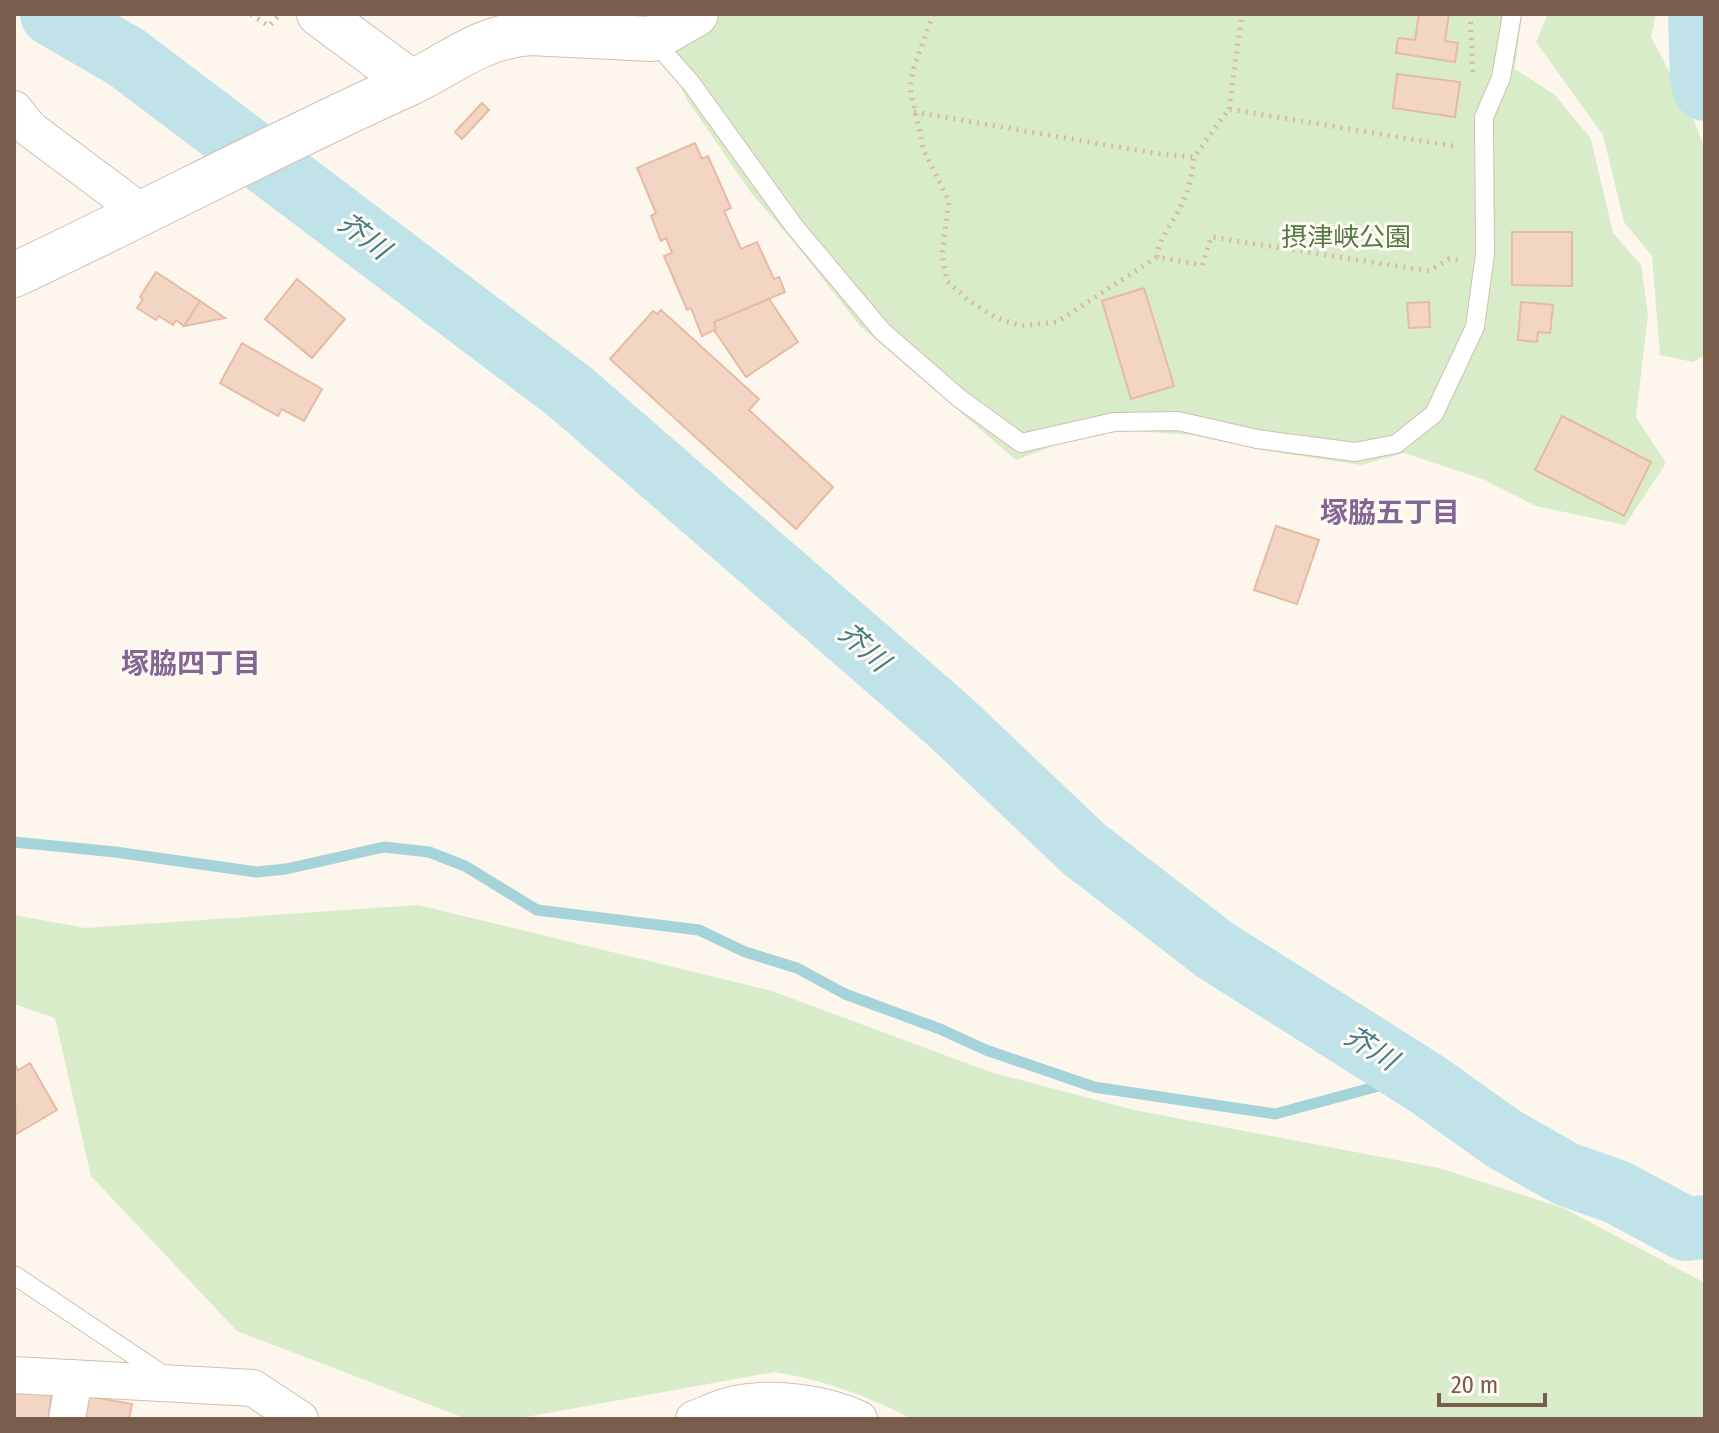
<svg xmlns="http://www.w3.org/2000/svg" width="1719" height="1433" font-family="'Fira Sans Condensed','Noto Sans JP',sans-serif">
<rect width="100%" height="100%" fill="#fdf6ec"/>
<path fill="#d8ecc9" d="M565,14h957l-7,55 40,26 36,44 22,94 28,32 7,50 -12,102 30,46 -41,62 -89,-19 -51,-26 -81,-27 -43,12 -94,-14 -75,-16 -57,-4 -28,1 -33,6 -58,22 -156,-134 -67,-85 -42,-48 -63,-92 -15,-28 -42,-45z
M1548,14h108l-5,23 39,73 15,39v206l-12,7 -33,-7 -8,-99 -28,-34 -21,-87 -67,-93z
M418,905l354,86 218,81 144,38 305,58 124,40 142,75v136h-793c-42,-22 -90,-40 -138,-47l-259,47h-48l-230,-88 -146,-155 -36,-158 -41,-14v-89l71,13z"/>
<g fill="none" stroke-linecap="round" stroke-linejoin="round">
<path stroke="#a5d3da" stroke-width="11" d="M14,842l101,10 142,20 29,-3 98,-22 45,5 36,14 72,44 162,20 46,22 52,16 48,26 95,35 46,21 108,37 181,27 137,-37"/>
<path stroke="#bfe3e8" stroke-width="64" d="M52,14l74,43 444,335 378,328 136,129 131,101 212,134 77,55 62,35 51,18 69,37 19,-2
M1700,14l2,66 3,9"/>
</g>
<path fill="#f3d5c3" stroke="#e6bba3" stroke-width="2" d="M1419,14h30l-4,27 13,2 -3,19 -59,-9 2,-15 17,2z
M1397,74l63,8 -5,35 -62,-9z
M482,103l7,7 -27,29 -7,-7z
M695,143l7,16 6,-3 23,52 -7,3 17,38 16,-7 17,37 5,-2 6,15 -71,30 2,7 -14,7 -11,-28 -4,2 -23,-54 8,-3 -6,-15 -5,3 -10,-25 5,-3 -19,-45z
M1512,232h60v54l-60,-1z
M156,272l44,29 -16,25 -8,-6 -3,5 -14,-9 -3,4 -19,-12 6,-9 -3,-2z
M297,279l48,40 -33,39 -47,-39z
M1144,288l30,98 -43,13 -29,-98z
M769,299l29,43 -52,35 -32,-47 2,-1 -2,-7z
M200,301l25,17 -41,8z
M1429,302l1,25 -21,1 -2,-25z
M1521,302l32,3 -3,28 -12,-1 -1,10 -19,-2z
M661,310l98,89 -10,11 84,77 -37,42 -186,-170 43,-48 4,3z
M242,343l80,46 -18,32 -22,-12 -4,7 -58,-33z
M1562,416l89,46 -27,54 -89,-46z
M1276,526l43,14 -22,64 -43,-14z
M14,1063l4,7 12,-7 27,47 -41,24z
M14,1386l38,7 -4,26h-34z
M88,1396l44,8 -3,15h-45z"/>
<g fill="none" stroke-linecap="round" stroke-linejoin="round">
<g stroke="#d1beb0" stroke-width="20">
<path id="service" d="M652,39l39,44 103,143 88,105 77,67 62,45 93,-21 64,-1 79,18 98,13 41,-8 38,-30 41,-87 10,-73 -1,-137 17,-39 11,-64
M14,1275l154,103"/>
</g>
<g stroke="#d1beb0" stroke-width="38">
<path id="minor" d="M14,109l16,20 114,85
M14,1375l239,13 47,31
M67,1419l7,-41
M694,1419c13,-5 27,-12 41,-15 39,-8 89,-1 124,15"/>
</g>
<g stroke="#d1beb0" stroke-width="46">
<path id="tertiary" d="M319,14l92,68
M14,275c132,-62 261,-131 394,-191 43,-20 71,-47 122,-51l122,6 44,-25"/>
</g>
<path stroke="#d9b8a5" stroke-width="5" stroke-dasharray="2 6" stroke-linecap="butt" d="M251,14l18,12 10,-11
M933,14l-19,53 -4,21 14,63 25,50 -7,53 5,27 21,19 29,18 24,8 36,-4 100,-65 45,8 9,-28 218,34 20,-12 10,1
M1470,14l3,59
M1229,109l13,-95
M914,112l239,41 41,4 35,-48 230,38
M1157,257c2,-20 16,-34 24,-51 8,-15 11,-32 13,-49"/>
<use href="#service" stroke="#fff" stroke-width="18"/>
<use href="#minor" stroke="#fff" stroke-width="36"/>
<use href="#tertiary" stroke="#fff" stroke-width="44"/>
</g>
<g text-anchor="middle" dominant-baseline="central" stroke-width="6" stroke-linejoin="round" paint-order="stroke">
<g font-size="26" fill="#537a41" stroke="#fffaf3">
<text x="1346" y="237">摂津峡公園</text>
</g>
<g font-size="28" font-style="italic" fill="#437c86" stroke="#fffaf3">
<text transform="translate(364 236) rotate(37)">芥川</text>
<text transform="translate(864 647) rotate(41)">芥川</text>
<text transform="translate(1371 1048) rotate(32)">芥川</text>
</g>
<g font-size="28" font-weight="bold" fill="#846695" stroke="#fffaf3">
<text x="1390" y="512">塚脇五丁目</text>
<text x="191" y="663">塚脇四丁目</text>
</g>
</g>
<rect width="1719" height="1433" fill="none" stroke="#7a5c4d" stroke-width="32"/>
<path d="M1439 1393v12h106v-12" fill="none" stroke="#7a5c4d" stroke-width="4"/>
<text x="1451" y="1393" font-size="24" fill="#7a5c4d" stroke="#fffaf3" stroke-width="6" paint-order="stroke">20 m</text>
</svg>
